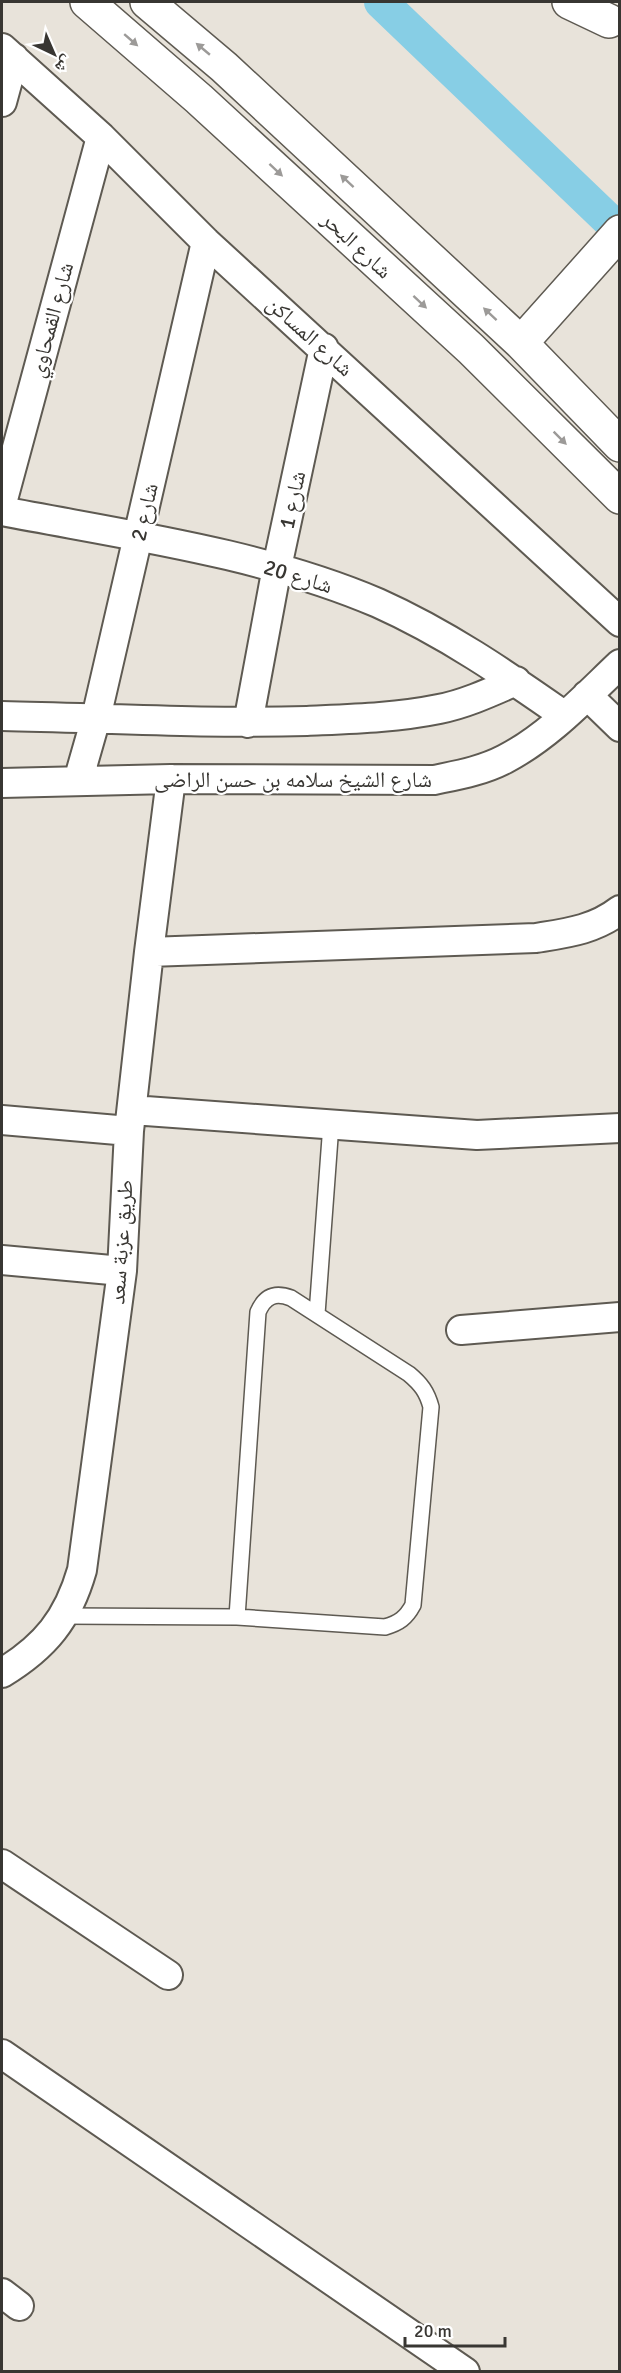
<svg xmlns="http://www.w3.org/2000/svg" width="621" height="2373" font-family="Signika,'Noto Naskh Arabic',sans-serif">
<rect width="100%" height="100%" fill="#e8e3da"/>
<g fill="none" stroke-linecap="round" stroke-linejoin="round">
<path stroke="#87cee5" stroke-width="34" d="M381,2l239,229"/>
<g stroke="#5e5a52" stroke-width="18">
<path id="service" d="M317,1314l14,-190
M64,1616l173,1 148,10c14,-4 21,-9 28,-22l18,-198c-4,-15 -10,-23 -22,-33l-118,-76c-16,-6 -26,-2 -33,14l-21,305"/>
</g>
<g stroke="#5e5a52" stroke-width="32">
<path id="minor" d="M2,48l99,89 105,105 414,380
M2,102l12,-44
M2,503l99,-366
M2,511c124,24 259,42 376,92 67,30 127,71 187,113
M587,695l33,32
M2,716c101,2 203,8 305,5 44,-2 88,-3 132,-12 26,-5 52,-17 77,-28
M248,723l29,-156 47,-219
M78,781l18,-63 110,-476
M2,783l169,-4 263,1c24,-5 48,-9 71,-21 44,-23 79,-61 115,-95
M149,952l387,-14c31,-5 58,-8 84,-28
M132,1110l345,25 143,-7
M2,1120l127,11
M2,1260l120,11
M461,1330l159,-13
M2,1673c43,-26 66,-54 80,-103l40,-299 7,-140 20,-179 22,-173
M2,1864l166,111
M2,2054l463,318
M2,2293l17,13"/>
</g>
<g stroke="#5e5a52" stroke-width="36">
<path id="tertiary" d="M87,2l112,97 272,250 149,148
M147,2l77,65 297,276 99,102
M521,343l99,-111"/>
</g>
<g stroke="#5e5a52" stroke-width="36">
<path id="secondary" d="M569,2l40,19"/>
</g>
<use href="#service" stroke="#fff" stroke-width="15"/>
<use href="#minor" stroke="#fff" stroke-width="28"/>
<use href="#tertiary" stroke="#fff" stroke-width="33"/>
<use href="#secondary" stroke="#fff" stroke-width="33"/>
</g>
<defs><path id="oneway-solid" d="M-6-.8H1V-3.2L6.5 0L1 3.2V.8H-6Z" transform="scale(1.5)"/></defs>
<g fill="#9c9a98">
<use href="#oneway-solid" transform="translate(131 40) rotate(41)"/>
<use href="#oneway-solid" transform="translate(203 49) rotate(-140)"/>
<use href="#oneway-solid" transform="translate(276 170) rotate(43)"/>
<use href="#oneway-solid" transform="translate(347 181) rotate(-137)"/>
<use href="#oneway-solid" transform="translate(420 302) rotate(43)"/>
<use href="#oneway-solid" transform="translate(490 314) rotate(-137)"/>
<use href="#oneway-solid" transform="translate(560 438) rotate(45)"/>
</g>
<g text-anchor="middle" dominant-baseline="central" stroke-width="4.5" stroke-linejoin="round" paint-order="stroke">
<g font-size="22" fill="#383632" stroke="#fff">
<text transform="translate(357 245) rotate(43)">شارع البحر</text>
<text transform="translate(51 320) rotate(-75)">شارع القمحاوي</text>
<text transform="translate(310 336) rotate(42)">شارع المساكن</text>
<text transform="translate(292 500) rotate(-78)">شارع 1</text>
<text transform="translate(144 512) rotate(-77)">شارع 2</text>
<text transform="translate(298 576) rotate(17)">شارع 20</text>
<text x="293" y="779">شارع الشيخ سلامه بن حسن الراضى</text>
<text transform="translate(121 1242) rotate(-86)">طريق عزبة سعد</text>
</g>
</g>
<rect width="621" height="2373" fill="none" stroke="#383632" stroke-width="6"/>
<g transform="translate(54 54) rotate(136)" stroke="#ffffff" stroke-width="4.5" paint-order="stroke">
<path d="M0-4.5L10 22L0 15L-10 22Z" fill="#383632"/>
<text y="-9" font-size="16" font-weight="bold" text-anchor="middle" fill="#383632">ش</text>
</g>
<path d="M405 2337v9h100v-9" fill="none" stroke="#383632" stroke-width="3"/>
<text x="414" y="2337" font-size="18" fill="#383632" stroke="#ffffff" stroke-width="4.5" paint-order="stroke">20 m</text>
</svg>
